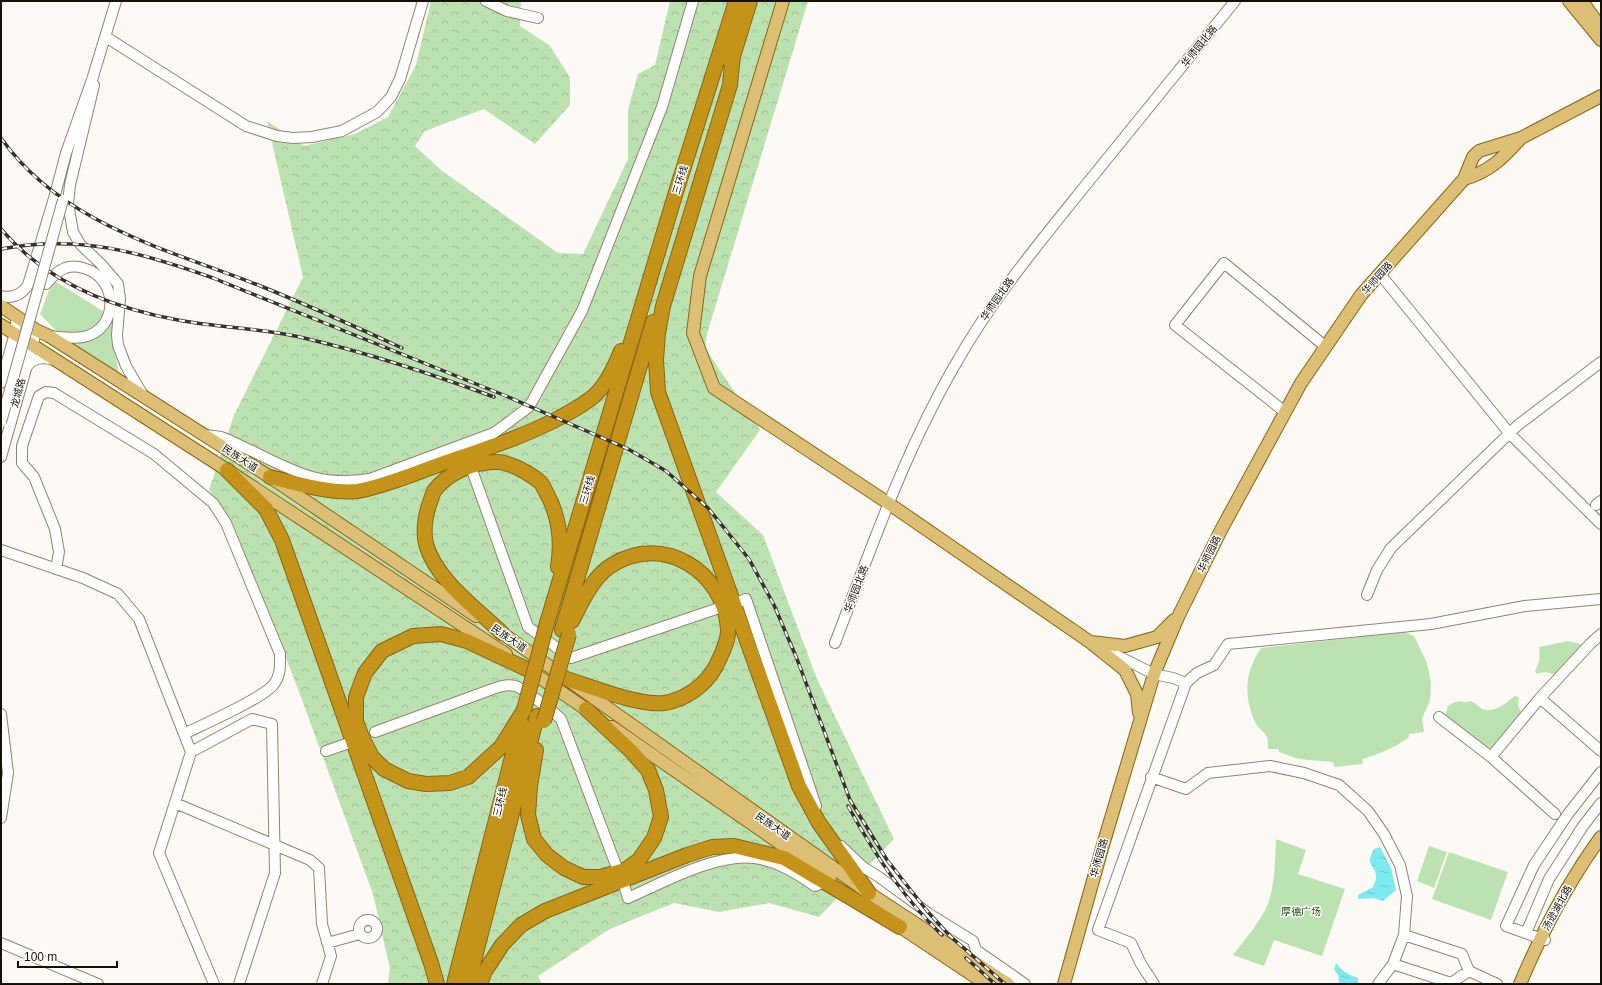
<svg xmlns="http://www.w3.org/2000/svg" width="1602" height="985" font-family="Arial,'Noto Sans SC',sans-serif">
<defs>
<pattern id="forest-crowns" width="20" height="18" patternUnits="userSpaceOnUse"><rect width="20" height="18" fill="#bde2b2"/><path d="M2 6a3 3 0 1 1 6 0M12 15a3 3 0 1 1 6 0" fill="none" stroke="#a2c198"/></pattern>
<pattern id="water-ripples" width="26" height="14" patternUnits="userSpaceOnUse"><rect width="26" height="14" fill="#7ceaef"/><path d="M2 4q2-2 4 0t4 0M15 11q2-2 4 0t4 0" fill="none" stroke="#6ac8cb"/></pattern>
</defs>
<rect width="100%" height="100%" fill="#fdfaf5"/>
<path fill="#bde2b2" d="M53,280l61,38 -1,25 7,35 -51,-34 -29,-30z
M1405,632l9,4 5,10 8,17 4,20 -1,18 -8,17 2,14 -15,2v3c-15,11 -29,17 -47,22l1,5 -29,3 -1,-5 -25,-2 -13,-2 -16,-6 -1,-3h-10c0,-4 0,-9 -1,-12 -3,-6 -10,-9 -12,-15 -12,-25 -10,-51 6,-74z
M1568,641l17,4 -29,30 -11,-3 -9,2 -1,-3c5,-9 5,-15 4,-24z
M1515,696l4,1 -1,9 5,9 -34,36 -44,-34 3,-11c12,-9 12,-1 23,-5 5,2 9,8 14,9 11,2 22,-8 30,-14z
M1276,839l30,11 -8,24 47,15 -23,67 -48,-16 -10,26 -31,-11c13,-17 31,-37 37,-57 5,-19 5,-39 6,-59z
M1429,846l18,6 -13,36 -17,-7z
M1449,852l59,20 -17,48 -59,-21z"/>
<path fill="url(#forest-crowns)" d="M431,1h90l-1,25 29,19 21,32v28l-35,39 -51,-35 -59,22 -10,15 26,24 117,83 25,1 45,-95v-49l10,-36 17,-9 15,-64h138l-101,333 -2,14 55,82 -44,62 47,43 54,144 77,160 -75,78 -50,-14 -50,9 -45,-9 -64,26 -72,47 4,8h-154l2,-16 -17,-74 -75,-205 -62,-158 -27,-41 25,-75 69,-138 -36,-156 37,25 51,-12 33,-17 28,-52z"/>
<path fill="url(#water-ripples)" d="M1380,847l11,21 5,22 -13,11 -10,-3 -15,1v-4l15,-8c1,-3 3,-6 3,-10 0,-13 -12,-11 -2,-28z
M1336,963c6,8 12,12 22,15v6h-19l-1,-9 -4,-6z"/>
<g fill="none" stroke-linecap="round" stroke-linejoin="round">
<g stroke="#91846f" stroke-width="12">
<path id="minor" d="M486,1l21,10 31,7
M106,37l140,89 31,10 16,2 19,-1 30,-6 35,-19 14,-15 9,-18 23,-78
M91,83l25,-82
M94,85l-24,100 -2,18 5,29 7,12 21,20 17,20 2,15 -3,36 1,10 8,21 18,31
M1380,274l130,160 91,90
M46,284c5,-6 11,-13 19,-16 6,-2 12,-2 18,0 36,9 37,62 0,69 -11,2 -23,0 -34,-1
M1,296c12,3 21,-2 27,-11l27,-90 11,-42 27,-76
M26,368c7,-11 17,-11 28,-8
M1,383l14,-50 2,-17
M1285,412l-110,-87 49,-62 102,84
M206,435c5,1 10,1 15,2 10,3 21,10 31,14 43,21 68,36 118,28l124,-46 35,-26 53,-96 80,-204 31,-106
M1,457l32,-113 3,-14
M472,470l56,157 43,31 148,-50
M1596,505l5,-4
M1,550l82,28 35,16 21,25 52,133 -32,101 55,131
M56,569l3,-17 -4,-23 -21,-52 -12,-14v-17l17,-50 7,-4 8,1 100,61 59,49 13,20 54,131c0,11 1,21 -6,30 -10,14 -72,41 -90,50
M1367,595l10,-25 14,-22 127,-123 83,-63
M738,602l8,-3 70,207
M835,643c36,-94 69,-190 120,-278 36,-64 84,-122 130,-179 50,-62 100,-123 150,-185
M1106,650l48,24 19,4 13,5
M1540,698l61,53
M1,714l7,59 -7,45
M1439,717l52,40 64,57
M375,732l115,-42c8,-3 16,-6 25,-4 8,2 39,26 46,33l56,149
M326,751l23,-8
M191,752l61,-33 20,5 3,149 -36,111
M1491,757l49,-59 50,-54 11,-10
M1151,777l35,12 22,-16 62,-7 34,7 35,12 29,26 16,23 16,31 7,31 -3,39 -11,29 -15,20
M175,803l135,57 9,8 3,56 9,32 -9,28
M841,846l22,21 16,10 52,38 42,26 3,9 49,34
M624,885l4,13c36,-16 86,-44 126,-40 23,3 42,15 61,28l9,-4
M359 929a9 9 0 1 1 18 0a9 9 0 1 1-18 0Z
M1526,933l23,-54 34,-53 18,-23
M1545,940l-39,-14 28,-61 34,-51 33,-42
M1,943l97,41
M327,943l33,-9
M1393,964l58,19 18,-12 -7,-17 -58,-19
M1469,971l28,13
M1154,984l-13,-20 -10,-21 -33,-13 88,-247 11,-10 17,-8 14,-21 203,-20 94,-18 76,-7"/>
</g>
<g stroke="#866513" stroke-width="14">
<path id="major" d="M783,1l-83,275 -7,57 21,55 174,115 202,139 35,28 12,24 2,19
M1569,1l32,39
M1582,1l19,27
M1464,179c25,-7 39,-21 56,-40
M1,306l35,24 13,6 221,141 206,139
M1,325l226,145 279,184
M495,628l374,265 139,91
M1091,642l34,4 32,-9 17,-17
M526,668l67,46
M612,727l218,151
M893,922l93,62
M1064,984l39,-139 51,-171 24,-57 43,-87 80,-147 60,-88 103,-116 9,-22 6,-6 42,-13 80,-42
M1520,984c22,-52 48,-102 81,-147"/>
</g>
<g stroke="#866513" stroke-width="16">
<path id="highway" d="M733,55l-3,30 -67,221 -5,27 -2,27 2,32 141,394 20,37 50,70
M731,63l19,-62
M227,470l39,39 16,31 149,423 6,21
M270,477c24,6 62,17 87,14 25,-4 56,-17 81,-26 40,-14 83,-27 121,-47 13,-7 25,-13 36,-23 12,-11 20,-29 26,-44
M547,623l129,-431 60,-191
M562,630l91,-308
M502,633c-26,-25 -66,-53 -76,-89 -3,-13 -1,-26 3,-39 2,-4 3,-10 5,-14 13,-18 40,-29 61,-29 14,-1 36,12 46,21 2,3 4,7 6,11 12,22 15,48 11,73
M567,679c25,8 72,27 97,24 21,-3 42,-18 52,-37 5,-11 13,-25 12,-37 -4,-58 -65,-96 -116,-64 -19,11 -30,37 -40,56
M524,710l-23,37 -33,30 -18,6 -24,1 -18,-3 -24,-12 -12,-12 -11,-22 -5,-14v-24l9,-24 17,-22 31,-15 28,-2 26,7 64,30
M536,750l-6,36 -2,29 6,24 13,16 17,13 19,9h18l24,-7 14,-10 15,-22 7,-21 -5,-27 -8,-20 -17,-19 -45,-42
M454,984l67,-262
M468,984l69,-268
M480,984l5,-13 17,-26 19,-20 24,-14 142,-56 25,-8 22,-1 50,12 116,69"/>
</g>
<use href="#minor" stroke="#fff" stroke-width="10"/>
<use href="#major" stroke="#dcbe75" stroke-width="12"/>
<use href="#highway" stroke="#c49319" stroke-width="14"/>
<g stroke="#36312a" stroke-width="3.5">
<path id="rail" d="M1,138c61,87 169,112 262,149 47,19 93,40 139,61
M1,229c45,53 111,79 177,91 42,8 85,8 126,18 64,15 128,36 190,59
M1,249c78,-15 139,3 212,29l293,118 122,53 38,22 42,37 41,51 25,46 23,54 53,141 37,60 41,52 22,24 55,48
M848,806c25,46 55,92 94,129
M966,958l29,26"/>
</g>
<use href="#rail" stroke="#fff" stroke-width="2" stroke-dasharray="6" stroke-linecap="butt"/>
<g stroke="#91846f" stroke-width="12" stroke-linecap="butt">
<path id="minor-bridge" d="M1,422l62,-222"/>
</g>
<g stroke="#866513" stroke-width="16" stroke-linecap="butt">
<path id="highway-bridge" d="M524,710l23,-87
M544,721l25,-87"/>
</g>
<use href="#minor-bridge" stroke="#fff" stroke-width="10"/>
<use href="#highway-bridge" stroke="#c49319" stroke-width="14"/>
</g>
<g text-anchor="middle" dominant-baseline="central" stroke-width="3" stroke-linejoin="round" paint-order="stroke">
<g font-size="10" fill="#140f07" stroke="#fff">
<text transform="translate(1199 46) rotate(-51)">华师园北路</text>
<text transform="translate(680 180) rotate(-73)">三环线</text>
<text transform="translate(1377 278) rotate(-48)">华师园路</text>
<text transform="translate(997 299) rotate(-55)">华师园北路</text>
<text transform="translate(18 393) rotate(-75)">龙城路</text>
<text transform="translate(240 458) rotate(33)">民族大道</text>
<text transform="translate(587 490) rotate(-73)">三环线</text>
<text transform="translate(1209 554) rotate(-64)">华师园路</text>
<text transform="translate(856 589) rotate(-69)">华师园北路</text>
<text transform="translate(509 638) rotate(35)">民族大道</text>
<text transform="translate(500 802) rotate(-76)">三环线</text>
<text transform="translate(773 826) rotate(35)">民族大道</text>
<text transform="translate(1099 858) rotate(-74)">华师园路</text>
<text transform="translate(1557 908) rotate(-61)">汤逊湖北路</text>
</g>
<g font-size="10" fill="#194704" stroke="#fff">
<text x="1301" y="911">厚德广场</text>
</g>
</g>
<rect width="1602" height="985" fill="none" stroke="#140f07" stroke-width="4"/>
<path d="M18 961v6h99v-6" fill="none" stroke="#140f07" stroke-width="2"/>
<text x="24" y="961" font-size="12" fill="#140f07" stroke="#ffffff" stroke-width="3" paint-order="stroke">100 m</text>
</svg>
